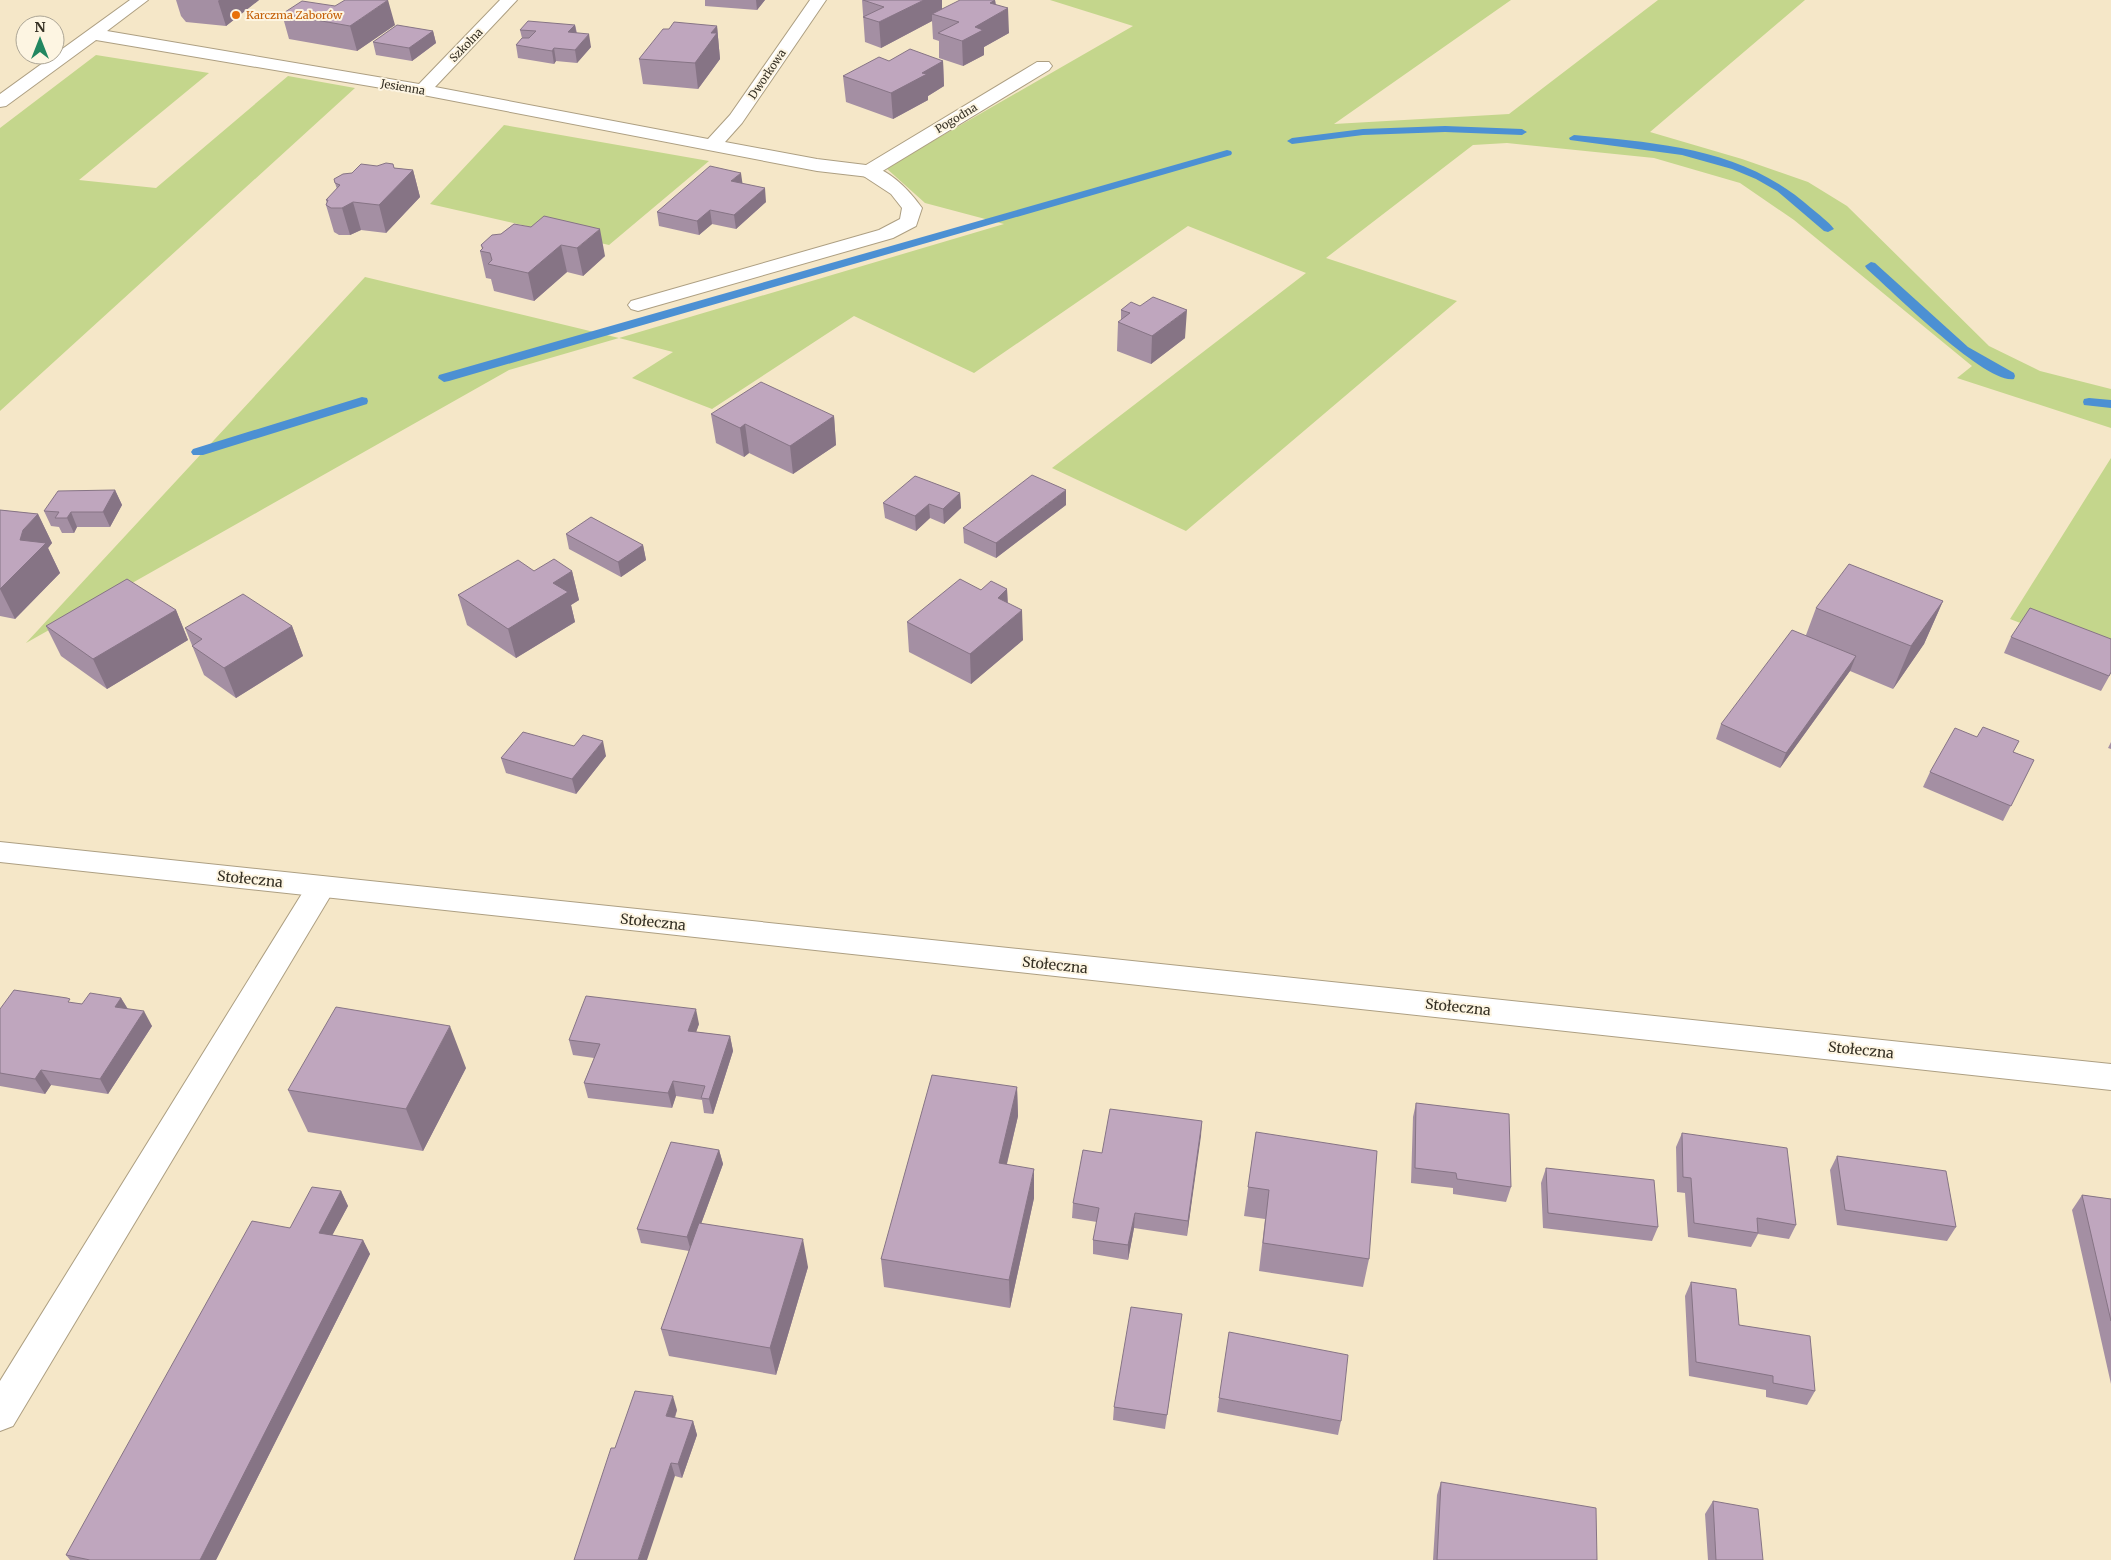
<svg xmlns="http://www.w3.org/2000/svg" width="2111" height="1560" font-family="Merriweather,serif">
<rect width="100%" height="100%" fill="#f5e7c8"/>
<path fill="#c4d68c" d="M1050,0h461l-177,124 175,-10 149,-114h147l-155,132 92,27 66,23 39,24 142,140 51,25 71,18v39l-154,-50 15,-12 -178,-146 -54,-37 -86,-25 -147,-15 -34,2 -147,113 131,43 -271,230 -134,-63 254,-195 -118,-47 -214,147 -120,-57 -142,93 -80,-31 41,-26 -54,-14 -110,32 -483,273 339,-366 254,61 385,-114 -79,-21 -39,-35 247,-142z
M96,55l113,18 -130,107 77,8 132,-112 67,12 -355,323v-283z
M504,125l205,36 -100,84 -179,-41z
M2111,458v200l-101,-39z"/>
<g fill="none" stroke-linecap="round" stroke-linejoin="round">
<path fill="#4c90d3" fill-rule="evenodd" d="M1445,126l77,3 5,3 -5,3 -77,-3 -82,3 -71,9 -5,-3 5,-3 71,-9z
M1574,135c85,8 170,13 237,73 8,7 17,13 23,21l-6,3 -4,-1 -47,-40 -21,-12 -24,-10 -50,-14 -112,-15 -1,-2z
M1227,150l4,1 1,2 -1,2 -782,226 -5,1 -6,-4 1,-3z
M1871,262l4,1 93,84 46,26 1,3 -1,3c-28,6 -124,-90 -147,-110l-2,-3z
M362,397l5,1 1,3 -1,3 -164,51h-10l-2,-3 2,-3z
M2089,398l22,2v8l-27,-3 -1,-3 1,-3z"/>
<g stroke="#ad9f82" stroke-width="2">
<path id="lane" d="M869,165c22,6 40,25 53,43l-6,18 -23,12 -248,71 -7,2 -7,-2 -3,-4 3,-4 248,-71 21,-11 2,-11 -11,-14 -29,-19 -2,-4 2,-4z
M321,876l10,3 5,8 -5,8 -318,531 -13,5v-50l311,-502z"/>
</g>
<g stroke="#ad9f82" stroke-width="2">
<path id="street" d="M130,0h18l-41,31 312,53 81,-84h17l-82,87 273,52 22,-24 80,-115h16l-84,123 -17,19 92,17 49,6 171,-103h12l3,4 -3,4 -173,105 -7,2 -52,-6 -394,-76 -327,-55 -90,66 -6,1v-13z"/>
</g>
<g stroke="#ad9f82" stroke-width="2">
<path id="secondary" d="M0,842l2111,222v26l-2111,-228z"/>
</g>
<use href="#lane" fill="#fff" fill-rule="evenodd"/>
<use href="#street" fill="#fff" fill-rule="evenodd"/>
<use href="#secondary" fill="#fff" fill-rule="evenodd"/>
</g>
<path fill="#a48fa3" d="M176,0h83l-33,26 -40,-4 -5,-6z
M705,0h60l-8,10 -52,-4z
M862,0h80v9l53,-9 1,4 13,29 -25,14v8l-21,11 -24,-8v-17l-6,-2 -1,-18 -51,27 -16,-6z
M282,14l113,11 -38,26 -68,-12z
M575,25l2,8 14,14 -14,16 -21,-2 -2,3 -36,-6 -2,-13 6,-7 -2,-8z
M717,26l3,33 -22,30 -55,-5 -4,-25 30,-30z
M433,31l3,12 -24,18 -36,-6 -3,-13z
M889,61h54l1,25 -16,10v4l-35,19 -47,-17 -3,-26z
M394,168l19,2 7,27 -34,36 -25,-3 -11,5h-11l-5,-3 -8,-27 1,-2 -1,-3 11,-11 -2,-6 17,-10z
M766,202l-30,27 -24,-5 -13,11 -40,-9 -2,-14z
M514,224l91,32 -22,20 -16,-4 -33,29 -40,-10 -3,-12 -5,-1 -6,-27 2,-2 -1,-4 20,-11z
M1140,306l45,32 -34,26 -34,-13 1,-29 3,-2v-10z
M711,414l123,2 2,29 -43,29 -44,-21 -5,4 -28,-14z
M115,490l7,15 -12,22h-33l-3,6h-12l-3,-6 -8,-1 -7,-15z
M960,493l1,15 -17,16 -14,-6 -14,13 -31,-13 -2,-15z
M1066,505l-70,53 -32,-15 -1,-15z
M0,510l38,4 14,29 -4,5 12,25 -45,46 -15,-3z
M566,534l77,11 3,15 -25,17 -52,-28z
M534,571h38l7,29 -8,5 4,17 -59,36 -49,-33 -9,-30z
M1007,589l1,14 15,37 -52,44 -62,-32 -2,-30 74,-32z
M1943,601l-19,43 -31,45 -43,-18 -70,97 -64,-29 5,-15 85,-89 10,-27z
M176,610l12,30 -81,49 -46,-33 -15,-30z
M292,626l11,30 -67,42 -32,-23 -19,-47z
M2011,637l100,36 -10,18 -97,-38z
M2111,742v7l-3,-1z
M574,746l32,10 -30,38 -70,-21 -5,-15z
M2013,752l21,8 -31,61 -80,-34 7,-15z
M121,998l7,11 24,17 -44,68 -57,-9 -6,9 -45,-8v-77l72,-6 10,1z
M699,1024l-3,8 34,4 3,15 -20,63 -9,-1 -2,-13 -26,-4 -4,12 -84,-10 -4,-15 10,-25 -21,-3 -4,-15z
M466,1068l-43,83 -115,-19 -20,-42z
M1017,1087l1,29 -11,48 27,34 -24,110 -126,-21 -3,-28z
M1416,1103l95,84 -5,15 -53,-8v-6l-42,-5 2,-66z
M1202,1121l-15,115 -53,-8 -6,32 -35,-6v-14l4,-18 -25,-4 1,-15 29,-50z
M1256,1132l113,127 -6,28 -104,-16 6,-52 -21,-3z
M1682,1133l114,92 -7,14 -31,-5 -7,13 -63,-10 -3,-44 -8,-1 -1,-45z
M719,1150l4,14 -22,60 107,43 -32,108 -107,-19 -8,-27 28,-78 -48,-8 -4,-14z
M1837,1156l119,71 -9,14 -110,-16 -7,-55z
M1546,1168l112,59 -6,14 -109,-13 -2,-45z
M341,1191l7,15 -16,29 31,5 7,14 -154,306h-146l-4,-5 224,-327z
M2082,1195l29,4v185l-39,-174z
M1691,1282l124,109 -8,14 -41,-8v-7l-77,-14 -4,-80z
M1182,1314l-2,14 -15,101 -52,-9 1,-13z
M1219,1398l122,23 -3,14 -121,-23z
M677,1410l-2,8 18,3 4,14 -15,43 -7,-2 -60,-28z
M1441,1482l156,78h-164l4,-65z
M1713,1501l50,59h-55l-3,-46z"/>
<path fill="#867485" d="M219,0h40l-33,26 -8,-25z
M388,0l7,25 -38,26 -7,-25z
M756,0h9l-8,10z
M924,0h18v16l-10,-2v7l-51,27 -2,-26z
M995,0l1,15 12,-7 1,25 -25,14v8l-21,11 -1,-25 28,-38z
M575,25l2,13 -9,-6z
M717,26l3,33 -22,30 -3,-26 16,-30z
M433,31l3,12 -24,18 -3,-13z
M589,34l2,13 -14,16 -2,-13z
M554,48l2,13 -2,3 -2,-13z
M943,61l1,25 -16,10v4l-35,19 -2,-26 31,-20z
M413,170l7,27 -34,36 -7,-28z
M741,173l2,14 -12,-6z
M765,188l1,14 -30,27 -2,-14z
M353,202l8,28 -11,5 -8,-27z
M710,210l2,14 -13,11 -2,-14z
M600,229l5,27 -22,20 -6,-28z
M561,245l6,27 -33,29 -6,-28z
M1187,310l-2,28 -34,26 1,-28z
M834,416l2,29 -43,29 -3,-28z
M745,424l4,29 -5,4 -4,-29z
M115,490l7,15 -12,22 -7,-15z
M1066,490v15l-70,53v-15z
M960,493l1,15 -17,16 -1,-15z
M929,504l1,14 -14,13 -1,-15z
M71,512l6,15 -3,6 -7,-15z
M38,514l14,29 -4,5 12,25 -45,46 -15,-30 20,-49 3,-10z
M643,545l3,15 -25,17 -3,-15z
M572,571l7,29 -8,5 4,17 -59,36 -8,-29 45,-46z
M1007,589l1,30 -10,-21z
M1943,601l-19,43 -31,45 18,-43z
M176,610l12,30 -81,49 -14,-30z
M1022,610l1,30 -52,44 -1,-30z
M292,626l11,30 -67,42 -12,-30z
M1856,656l-6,15 -70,97 6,-15z
M603,741l3,15 -30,38 -4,-15z
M121,998l9,15 -15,-6z
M696,1009l3,15 -8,22 -3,-15z
M144,1011l8,15 -44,68 -8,-15z
M450,1026l16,42 -43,83 -17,-42z
M730,1036l3,15 -20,63 -4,-15z
M41,1070l10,15 -6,9 -10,-15z
M673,1081l3,15 -4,12 -4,-15z
M1017,1087l1,29 -18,76 -1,-29z
M1202,1121l-1,15 -14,100 1,-15z
M719,1150l4,14 -32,87 -4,-14z
M1034,1169v29l-24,110 -1,-28z
M341,1191l7,15 -22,41 -7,-14z
M1135,1213l-1,15 -6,32v-15z
M803,1239l5,28 -32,108 -6,-27z
M363,1240l7,14 -154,306h-16z
M673,1396l4,14 -7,20 -4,-14z
M693,1421l4,14 -15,43 -4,-14z
M671,1463l4,13 -28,84h-9z"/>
<path fill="#bfa6be" stroke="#867485" d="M345,0h43l-38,26 -68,-12 20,-13 33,5z
M863,0h61l-45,22 -16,-5 21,-10z
M960,0h35l-5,3 18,5 -33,19 8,3 -21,11 -24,-8 21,-11 -27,-8z
M528,21l47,4 -7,7 21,2 -14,16 -21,-2 -2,3 -36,-6 6,-7h7l7,-7 -16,-1z
M674,22l43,4 -6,7h6l-22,30 -56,-4 24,-30h6z
M397,25l36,6 -24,17 -36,-6z
M910,49l33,12 -21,12 5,1 -36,19 -48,-17 36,-19 10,4z
M386,163l7,1 1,4 19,2 -34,35 -26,-3 -11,6h-11l-5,-3 2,-5h-2l14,-15 -5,-2 -1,-4 9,-5 9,-1 9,-9 16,2z
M710,166l31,7 -10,8 34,7 -31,27 -24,-5 -13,11 -40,-9z
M544,216l56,13 -23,19 -16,-3 -33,28 -40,-9 4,-4 -2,-7 -10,-2 3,-3 -2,-3 11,-10 9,-1 13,-10 17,3z
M1153,297l34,13 -35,26 -34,-14 12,-9 -9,-3 10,-8 9,4z
M761,382l73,34 -44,30 -45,-22 -5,4 -29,-14z
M1032,475l34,15 -70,53 -33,-15z
M915,476l45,17 -17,16 -14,-5 -14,12 -32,-13z
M115,490l-12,22h-32l-4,6h-12l4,-6 -15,-1 14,-20z
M0,510l38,4 -15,16 -3,10 26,3 -46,46z
M591,517l52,28 -25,17 -52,-28z
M554,559l18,12 -19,12 15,9 -60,37 -50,-34 60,-35 16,11z
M1849,564l94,37 -32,45 -95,-38z
M127,579l49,31 -83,49 -47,-33z
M960,579l21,11 10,-9 16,8 -9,9 24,12 -52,44 -63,-32z
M243,594l49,32 -68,42 -32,-22 10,-7 -17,-11z
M2030,608l81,31v33l-2,4 -98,-39z
M1792,630l64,26 -70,97 -65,-29z
M1983,727l36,14 -6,11 21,8 -23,46 -81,-34 25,-44 22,9z
M523,732l51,14 9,-11 20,6 -31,38 -71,-21z
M14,990l53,8 3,1 -2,3 14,2 8,-11 31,5 -6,9 29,4 -44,68 -59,-9 -6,9 -35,-6v-64z
M586,996l110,13 -8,22 42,5 -21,63 -8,-1 4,-12 -32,-5 -5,12 -84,-10 16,-39 -31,-4z
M336,1007l114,19 -44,83 -118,-19z
M932,1075l85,12 -18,76 35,6 -25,111 -128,-21z
M1416,1103l93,11 2,73 -54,-8 -1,-6 -41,-5z
M1110,1109l92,12 -14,100 -53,-8 -7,32 -35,-5 6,-32 -26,-5 10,-53 19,3z
M1256,1132l121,19 -8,108 -106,-16 6,-53 -21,-3z
M1682,1133l105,15 9,77 -39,-7 1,15 -64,-10 -3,-45 -8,-1z
M671,1142l48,8 -32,87 -50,-8z
M1837,1156l109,15 10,56 -111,-17z
M1546,1168l108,12 4,47 -110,-14z
M312,1187l29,4 -22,42 44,7 -163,320h-110l-24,-5 186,-334 38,7z
M2082,1195l29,4v122z
M699,1223l104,16 -33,109 -109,-19z
M1691,1282l45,7 3,36 71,11 5,55 -42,-8v-7l-77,-14z
M1131,1307l51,7 -15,101 -53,-8z
M1229,1332l119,23 -7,66 -122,-23z
M635,1391l38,5 -7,20 27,5 -15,43 -7,-1 -33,97h-64l37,-112h4z
M1441,1482l155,26 1,52h-160z
M1713,1501l45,8 5,51h-47z"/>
<circle fill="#e8710a" stroke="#fdf5e2" stroke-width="2" cx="236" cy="15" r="5"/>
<g text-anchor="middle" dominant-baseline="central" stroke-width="4" stroke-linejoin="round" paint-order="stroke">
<g font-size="11" fill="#c56008" stroke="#fdf5e2" text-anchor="start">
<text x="246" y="15">Karczma Zaborów</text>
</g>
<g font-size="11" fill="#353024" stroke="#fdf5e2">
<text transform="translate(466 45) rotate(-46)">Szkolna</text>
<text transform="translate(767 74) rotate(-56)">Dworkowa</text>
<text transform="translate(403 87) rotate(10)">Jesienna</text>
<text transform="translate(956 118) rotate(-31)">Pogodna</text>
</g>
<g font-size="14" fill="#353024" stroke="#fdf5e2">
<text transform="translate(250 879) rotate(6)">Stołeczna</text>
<text transform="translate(653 922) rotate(6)">Stołeczna</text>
<text transform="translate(1055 965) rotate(6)">Stołeczna</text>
<text transform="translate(1458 1007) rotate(6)">Stołeczna</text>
<text transform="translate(1861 1050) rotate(6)">Stołeczna</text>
</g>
</g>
<g transform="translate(40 40)"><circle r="24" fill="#fdf5e2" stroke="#ada696"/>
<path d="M0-4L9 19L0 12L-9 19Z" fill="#228761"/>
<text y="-8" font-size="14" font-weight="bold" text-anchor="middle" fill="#353024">N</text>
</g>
</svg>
